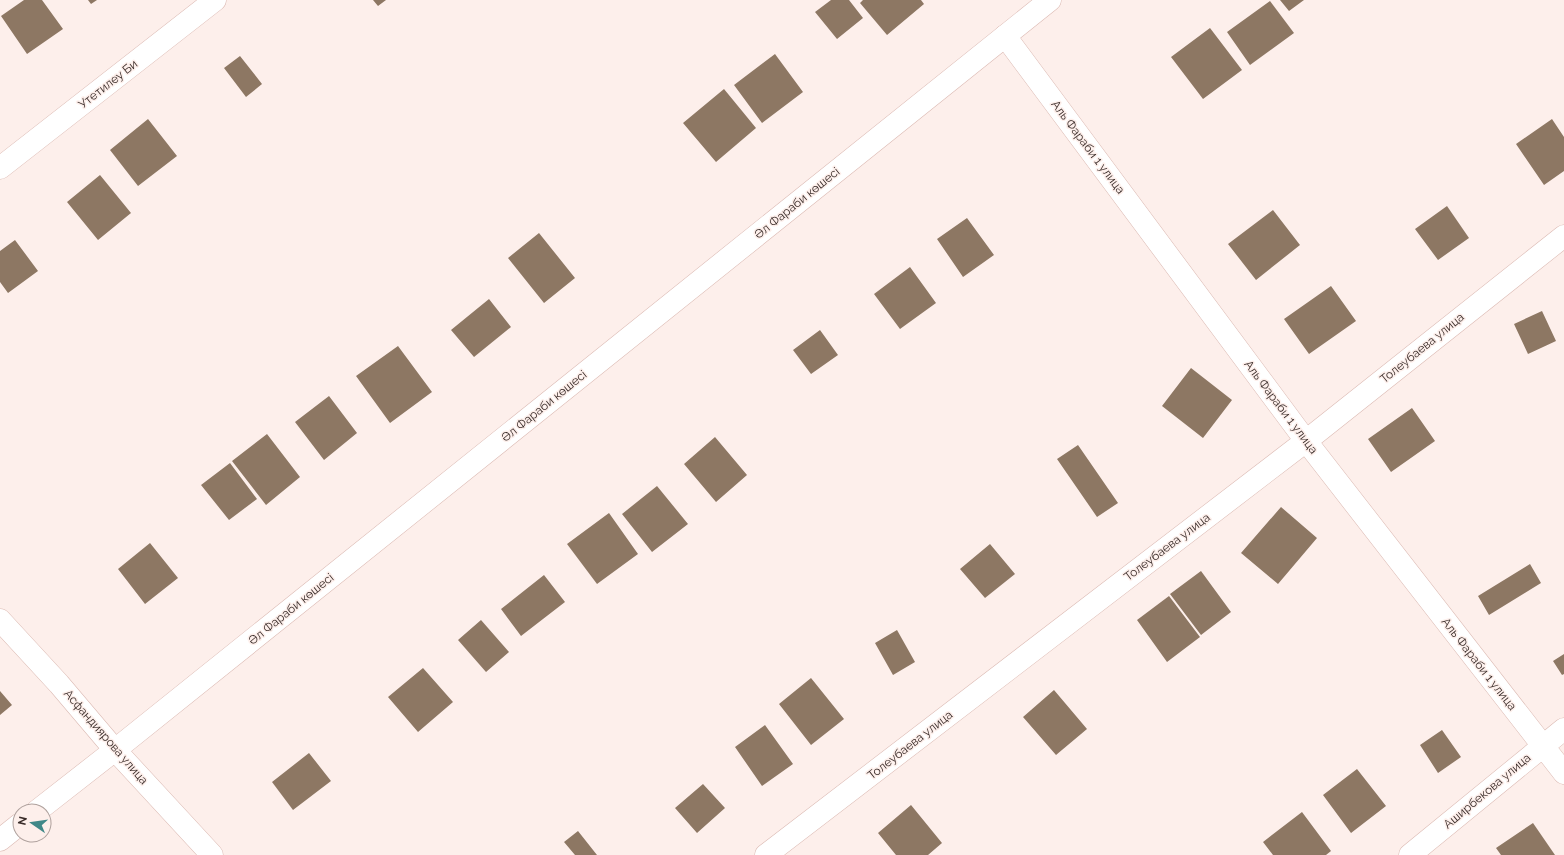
<svg xmlns="http://www.w3.org/2000/svg" width="1564" height="855" font-family="Raleway,sans-serif">
<rect width="100%" height="100%" fill="#fdefeb"/>
<path fill="#8d7763" d="M24,0h18l21,29 -36,25 -26,-38z
M88,0h9l-6,4z
M373,0h13l-8,6z
M831,0h18l14,18 -26,21 -22,-27z
M863,0h58l3,4 -37,31 -27,-32z
M1280,0h24l-15,11z
M1270,1l24,32 -44,32 -23,-33z
M1210,28l32,42 -39,29 -32,-42z
M775,54l28,38 -41,31 -28,-38z
M240,56l22,28 -16,13 -22,-29z
M724,89l32,39 -40,34 -33,-39z
M148,119l29,37 -39,30 -28,-36z
M1552,119l12,18v34l-20,14 -28,-41z
M100,175l31,38 -33,27 -31,-38z
M1447,206l22,32 -31,22 -23,-31z
M1273,210l27,35 -44,35 -28,-36z
M967,218l27,37 -31,22 -26,-38z
M539,233l36,45 -31,25 -36,-45z
M15,240l23,31 -30,22 -8,-11v-31z
M910,267l26,36 -36,26 -26,-35z
M1331,286l25,35 -47,33 -25,-35z
M489,299l22,28 -37,30 -23,-27z
M1542,311l14,30 -28,13 -14,-30z
M820,330l18,25 -27,19 -18,-24z
M398,346l34,46 -42,31 -34,-47z
M1191,368l41,32 -29,38 -41,-32z
M329,396l28,37 -33,27 -29,-38z
M1412,408l23,33 -44,31 -23,-33z
M267,434l33,43 -34,28 -34,-44z
M715,437l32,38 -31,27 -32,-38z
M1078,445l40,58 -21,14 -40,-58z
M230,463l27,36 -28,21 -28,-35z
M657,486l31,38 -36,28 -30,-38z
M1281,507l36,31 -39,46 -37,-31z
M609,513l29,41 -41,30 -30,-40z
M150,543l28,35 -33,26 -27,-35z
M990,544l25,30 -30,24 -25,-29z
M1530,564l11,19 -52,32 -11,-19z
M1201,571l30,41 -30,23 -31,-41z
M544,575l21,27 -44,34 -20,-27z
M1169,596l31,41 -33,25 -30,-42z
M481,620l28,32 -23,20 -28,-32z
M897,630l18,32 -22,13 -18,-32z
M1564,654v20l-2,1 -9,-14z
M423,668l30,34 -35,30 -30,-35z
M811,678l33,41 -33,26 -32,-41z
M1054,690l33,39 -31,26 -33,-38z
M0,691l12,14 -12,10z
M765,725l28,39 -31,22 -27,-39z
M1442,730l19,27 -23,16 -18,-28z
M309,753l22,28 -38,29 -21,-28z
M1357,769l29,37 -35,27 -28,-38z
M703,784l22,24 -28,25 -22,-25z
M911,805l31,38 -14,12h-32l-18,-22z
M1302,812l29,39 -5,4h-53l-10,-13z
M1533,823l22,32h-54l-5,-7z
M578,831l19,24h-22l-11,-13z"/>
<g fill="none" stroke-linecap="round" stroke-linejoin="round">
<g stroke="#dbb9b2" stroke-width="23">
<path id="minor" d="M1005,36l301,405 258,332
M0,168l215,-168
M0,620l59,64 56,66 97,105
M766,855l540,-414 258,-205
M1410,855l154,-126"/>
</g>
<g stroke="#dbb9b2" stroke-width="23">
<path id="tertiary" d="M37,811l78,-61 935,-750
M0,840l20,-16"/>
</g>
<use href="#minor" stroke="#fff" stroke-width="22"/>
<use href="#tertiary" stroke="#fff" stroke-width="22"/>
</g>
<g text-anchor="middle" dominant-baseline="central" stroke-width="3" stroke-linejoin="round" paint-order="stroke">
<g font-size="12" fill="#392c29" stroke="#fdefeb">
<text transform="translate(108 84) rotate(-38)">Утетилеу Би</text>
<text transform="translate(1088 147) rotate(53)">Аль Фараби 1 улица</text>
<text transform="translate(797 203) rotate(-39)">Әл Фараби көшесі</text>
<text transform="translate(1422 348) rotate(-39)">Толеубаева улица</text>
<text transform="translate(544 406) rotate(-39)">Әл Фараби көшесі</text>
<text transform="translate(1281 407) rotate(53)">Аль Фараби 1 улица</text>
<text transform="translate(1167 547) rotate(-37)">Толеубаева улица</text>
<text transform="translate(291 609) rotate(-39)">Әл Фараби көшесі</text>
<text transform="translate(1479 664) rotate(52)">Аль Фараби 1 улица</text>
<text transform="translate(106 737) rotate(49)">Асфандиярова улица</text>
<text transform="translate(910 745) rotate(-38)">Толеубаева улица</text>
<text transform="translate(1487 791) rotate(-40)">Аширбекова улица</text>
</g>
</g>
<g transform="translate(32 823) rotate(283)"><circle r="19" fill="#fdefeb" stroke="#afa19d"/>
<path d="M0-3L7 15L0 10L-7 15Z" fill="#408888"/>
<text y="-6" font-size="11" font-weight="bold" text-anchor="middle" fill="#392c29">N</text>
</g>
</svg>
